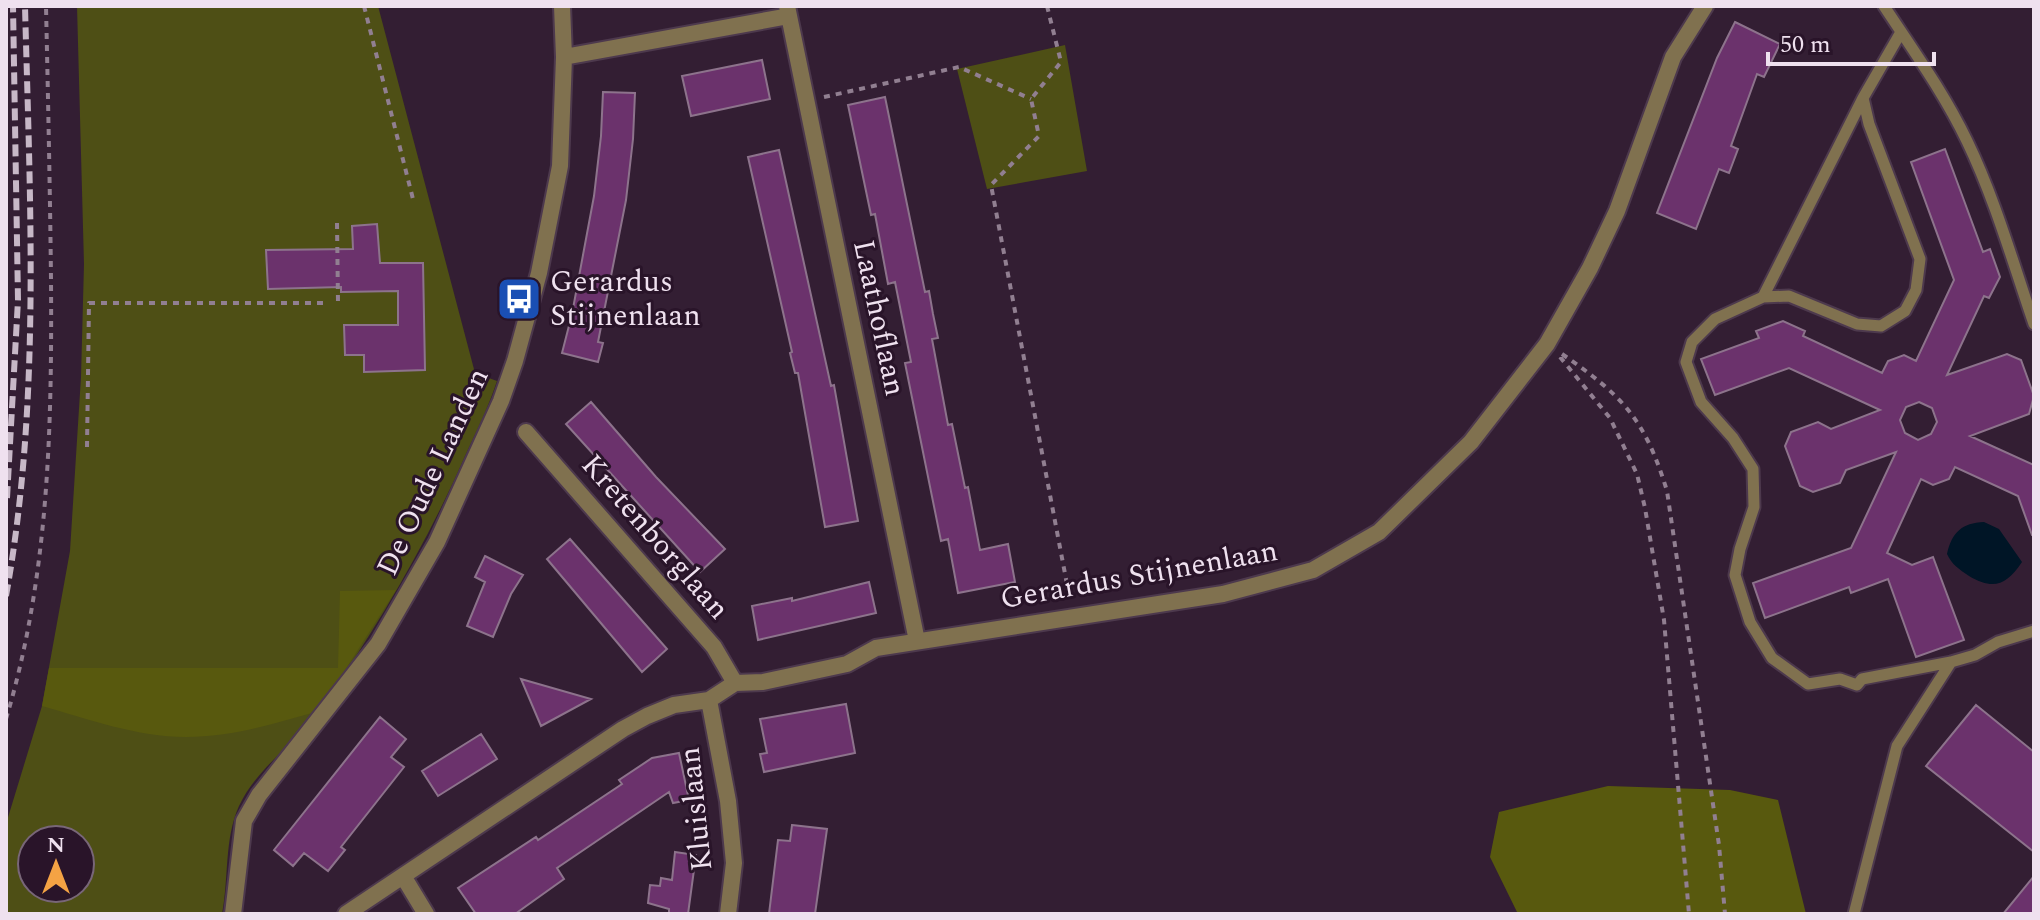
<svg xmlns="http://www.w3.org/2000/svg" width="2040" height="920" font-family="Spectral,serif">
<rect width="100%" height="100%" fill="#331e33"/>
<path fill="#4e4f15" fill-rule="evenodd" d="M77,6h301l97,367 22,8c-8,25 -20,49 -31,73 -39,89 -89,174 -145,254 -24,35 -64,59 -82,98 -15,33 -10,73 -17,108h-216v-90l36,-118 28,-155 11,-174 3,-113zM32,840h48v48h-48z
M1065,45l22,126 -100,18 -30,-120z"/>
<path fill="#58590e" d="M396,590l-77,121c-43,12 -87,26 -133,26 -49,0 -98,-18 -144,-31l7,-38h289l2,-77z
M1608,786l122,4 48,10 28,114h-288l-28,-57 9,-45z"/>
<path fill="#001526" d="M1984,522l15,7 23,33c-16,24 -29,28 -53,14 -10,-7 -17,-11 -22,-22 5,-22 15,-31 37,-32z"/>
<path fill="#6b326c" stroke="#8d738c" stroke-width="2" fill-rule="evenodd" d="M1735,22l45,22 -16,33 -7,-3 -26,72 7,3 -9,24 -10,-4 -23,60 -39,-16 60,-155z
M762,60l8,39 -79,17 -9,-40z
M603,92l32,1 -2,46 -7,61 -28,142 5,1 -5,19 -36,-9 10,-39 22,-118 7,-60z
M885,97l40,195 4,-1 4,23 5,24 -6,1 16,86 4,-1 13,64 3,-1 12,63 28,-6 7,38 -57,11 -10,-54 -7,2 -36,-178 6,-1 -16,-80 -7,2 -13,-70 -4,1 -23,-110z
M1945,149l38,103 7,-3 10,28 -11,21 -5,-2 -37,79 60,-21 14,6 13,36 -5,18 -59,22 64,29v70h-2l-14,-39 -63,-29 -6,12 -16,6 -12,-6 -34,74 25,12 21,-8 31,83 -48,17 -28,-78 -37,14 -2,-6 -84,31 -12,-35 98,-35 45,-96 -50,18 -6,13 -27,9 -13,-6 -15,-40 6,-14 27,-10 13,7 49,-19 -91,-42 -74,27 -14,-36 58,-21 -3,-7 27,-10 22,10 -2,5 79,37 6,-12 16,-6 12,6 38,-81 -43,-118zM1919,402l13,6 5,14 -6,12 -13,6 -13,-7 -5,-13 6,-13z
M779,150l52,236 3,-1 24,136 -33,6 -27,-154h-3l-5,-20 2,-1 -44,-195z
M377,224l3,39h43l2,107 -61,2v-17h-19l-1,-30h54v-34l-57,1v-5l-73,2 -2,-39 87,-1 -1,-23z
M591,402l65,75 69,72 -25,23 -134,-148z
M570,539l97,110 -25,23 -95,-113z
M485,556l38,19 -12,19 -18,43 -26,-11 18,-44 -10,-5z
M869,582l7,31 -118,27 -6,-34 40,-8v3z
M521,679l70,20 -50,27z
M846,704l9,49 -91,19 -4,-18 7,-1 -7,-34z
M1976,705l58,47v100l-108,-86z
M380,717l26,22 -15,18 13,10 -63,80 4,3 -17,21 -24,-18 -11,13 -19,-16z
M481,734l16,25 -59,37 -16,-25z
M679,753l10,47 -16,3 -4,-11 -112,76 7,11 -49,35h-39l-18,-26 78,-51 2,3 84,-56 -3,-4 33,-22z
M792,825l35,4 -12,85h-46l9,-74 12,1z
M675,852l21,3 -8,59h-19v-5l-21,-6 2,-18 10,1 1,-8 11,2z
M2034,876v38h-31z"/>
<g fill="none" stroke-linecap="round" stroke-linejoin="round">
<g stroke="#4d394d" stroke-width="15">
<path id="service" d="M1884,6c29,44 60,87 83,135 28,58 46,122 67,183
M1901,32l-38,66 -100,199 -48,22 -23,23 -6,20 15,40 32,36 20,31 1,38 -14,42 -5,26 15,47 22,36 36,26 32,-5 17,6 5,-6 89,-17 24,-7 23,-13 36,-11
M1763,297l26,-1 68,28 24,2 24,-15 11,-21 4,-31 -51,-135 -6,-26
M1854,914l43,-168 54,-84"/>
</g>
<g stroke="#4d394d" stroke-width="20">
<path id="minor" d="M787,6l130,635
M564,57l225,-41
M526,432l188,215 21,36
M709,700l19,101 6,62 -6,51
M403,876l23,38
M233,914l11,-93 15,-26 119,-151 59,-102 64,-141 14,-40 24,-88 21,-107 4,-109 -2,-51
M346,914l277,-185 24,-13 27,-11 35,-5 26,-17 28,-1 84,-18 29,-16 347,-54 90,-24 66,-38 92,-90 76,-98 43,-76 27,-57 56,-154 32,-51"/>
</g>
<path stroke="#917f91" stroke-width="4" stroke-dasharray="6 6" stroke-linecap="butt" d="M364,6l50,197
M1047,6l14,56 -30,37 8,37 -48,49 79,415
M824,97l135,-30 72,32
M337,223l1,79
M1562,354c61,42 83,65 105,137l52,354 6,69
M1560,357l50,61 27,56 8,34 19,112 25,294
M87,447l2,-144h235
M6,719c43,-143 46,-292 45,-440 -1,-91 -3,-182 -5,-273"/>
<use href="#service" stroke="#80714f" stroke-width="11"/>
<use href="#minor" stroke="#80714f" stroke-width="16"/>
<path stroke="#c7b8c7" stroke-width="6" stroke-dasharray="12 6" stroke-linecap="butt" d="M7,498l11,-198 -5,-294
M6,596c35,-194 24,-394 19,-590"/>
</g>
<defs>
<g id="bus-square" transform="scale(2.3)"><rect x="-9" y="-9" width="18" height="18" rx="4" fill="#1a4fb4" stroke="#291429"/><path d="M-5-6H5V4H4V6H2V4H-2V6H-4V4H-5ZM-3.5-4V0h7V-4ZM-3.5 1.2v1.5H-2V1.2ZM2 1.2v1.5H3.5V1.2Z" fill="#fff"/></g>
</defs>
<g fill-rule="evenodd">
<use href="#bus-square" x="519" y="299"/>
</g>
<g text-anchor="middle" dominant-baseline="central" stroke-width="6" stroke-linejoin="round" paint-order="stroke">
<g font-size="30" fill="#efe1ef" stroke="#291429" text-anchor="start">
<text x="550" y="282">Gerardus<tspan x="550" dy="34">Stijnenlaan</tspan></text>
</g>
<g font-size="30" fill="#efe1ef" stroke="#291429">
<text transform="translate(879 318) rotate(78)">Laathoflaan</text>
<text transform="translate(433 472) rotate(-65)">De Oude Landen</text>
<text transform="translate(655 537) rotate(49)">Kretenborglaan</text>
<text transform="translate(1139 575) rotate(-10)">Gerardus Stijnenlaan</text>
<text transform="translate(696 809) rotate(-96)">Kluislaan</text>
</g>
</g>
<rect width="2040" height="920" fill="none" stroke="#efe1ef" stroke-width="16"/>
<g transform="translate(56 864)"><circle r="38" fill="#291429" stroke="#786678" stroke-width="2"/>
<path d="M0-6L14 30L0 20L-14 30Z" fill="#f4a344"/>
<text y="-12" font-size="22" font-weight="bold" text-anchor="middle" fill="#efe1ef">N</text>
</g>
<path d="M1768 52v12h166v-12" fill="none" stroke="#efe1ef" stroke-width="4"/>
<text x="1780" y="52" font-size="24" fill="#efe1ef" stroke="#291429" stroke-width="6" paint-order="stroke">50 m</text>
</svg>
